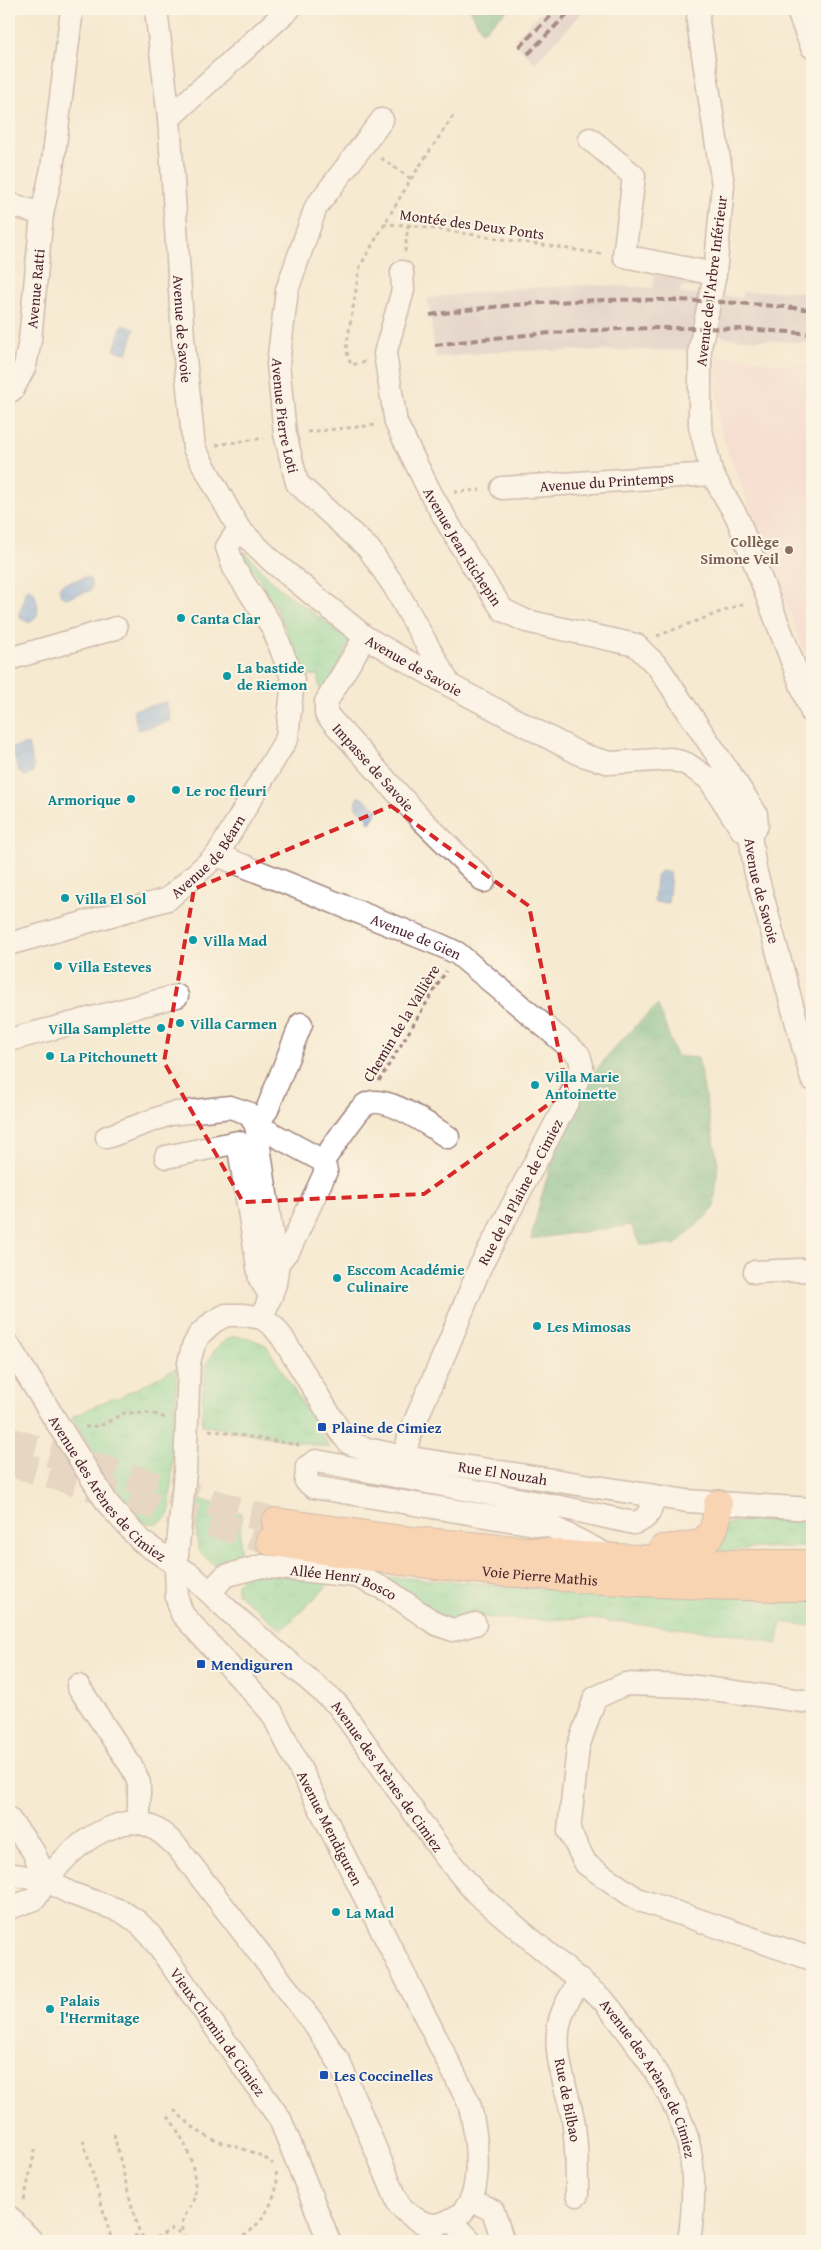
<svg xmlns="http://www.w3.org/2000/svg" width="821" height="2250" font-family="'Gentium Book Plus',serif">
<defs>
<pattern id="grass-tufts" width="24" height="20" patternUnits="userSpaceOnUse" patternTransform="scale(1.25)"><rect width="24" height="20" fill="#83d89c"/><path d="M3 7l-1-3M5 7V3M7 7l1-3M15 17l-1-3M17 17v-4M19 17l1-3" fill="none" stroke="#73b987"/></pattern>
<pattern id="forest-crowns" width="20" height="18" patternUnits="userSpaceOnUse" patternTransform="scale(1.25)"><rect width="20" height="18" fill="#6ab884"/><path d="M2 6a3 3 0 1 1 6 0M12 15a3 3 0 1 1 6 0" fill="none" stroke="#59956c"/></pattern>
<pattern id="water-waves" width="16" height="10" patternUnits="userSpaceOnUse" patternTransform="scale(1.25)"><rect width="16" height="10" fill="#72a3dd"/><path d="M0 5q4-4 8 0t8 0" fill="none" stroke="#6084b3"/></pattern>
</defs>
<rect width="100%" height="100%" fill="#fcf5e5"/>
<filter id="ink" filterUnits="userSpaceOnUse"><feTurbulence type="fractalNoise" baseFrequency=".02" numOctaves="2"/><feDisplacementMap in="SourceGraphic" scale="10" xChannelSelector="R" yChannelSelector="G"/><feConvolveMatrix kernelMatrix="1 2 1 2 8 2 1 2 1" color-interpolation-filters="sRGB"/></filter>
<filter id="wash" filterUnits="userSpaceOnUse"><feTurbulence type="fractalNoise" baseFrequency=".0096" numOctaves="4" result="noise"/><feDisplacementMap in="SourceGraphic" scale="20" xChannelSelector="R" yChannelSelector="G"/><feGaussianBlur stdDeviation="1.12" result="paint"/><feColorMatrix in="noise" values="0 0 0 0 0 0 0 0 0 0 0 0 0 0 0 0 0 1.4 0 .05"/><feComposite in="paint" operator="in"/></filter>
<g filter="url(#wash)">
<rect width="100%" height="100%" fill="#f6ead1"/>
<path fill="#f7d0ce" d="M716,355l96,13v304l-92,-243 -4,-36z"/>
<path fill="#d2bec4" d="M544,9h41l-50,54 -16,-16 -4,-9z
M654,275l47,4 3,9 -23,-1v7h20l-7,27 -2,29 -191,1 -65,7 -8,-60 82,-9 82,-4 61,3z
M789,291l23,4v48l-85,-5 -10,-4v-13l3,-12h3l1,-13 18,1v-5z"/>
<path fill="url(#grass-tufts)" stroke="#667c64" d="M244,551l36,38 71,51 -28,56 -4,-10v-11l-15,1c-15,-44 -33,-82 -60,-119z
M234,1336l15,2 17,7 64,103 -128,-23c2,-33 -5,-74 32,-89z
M177,1368l-7,146c-8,10 -17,12 -28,7l-29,-38 -41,-66 42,-20 2,2z
M194,1497l47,16 -1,41 36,8 -49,7 -9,-2 -9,-6 -11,-12z
M749,1519l63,3v25l-56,1 -48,5 16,-28z
M249,1573l83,8 -50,49 -45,-37v-10z
M392,1577l164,12 256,11v26l-30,-4 -5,22 -41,-10 -156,-16 -38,2 -63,-3 -29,6 -68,-44z"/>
<path fill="url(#forest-crowns)" stroke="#5a6c58" d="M470,9h39l-27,23z
M658,1005l18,51 22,2 20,105 -4,46 -39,36h-35l-9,-20 -100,14c12,-54 30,-114 60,-161 18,-28 43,-51 67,-73z"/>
<path fill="url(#water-waves)" stroke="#5e6184" d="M122,325l13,4 -8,25 -13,-4z
M86,577l4,2 2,8 -2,4 -24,7 -5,-2 -2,-8 3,-4z
M27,588l7,4c4,11 8,25 -5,31l-8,-4 -2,-6 5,-13v-8z
M166,702l5,19 -33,9 -5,-20z
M28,744l6,23 -2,6 -7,3 -7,-6 -6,-22z
M358,796l21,13 -9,14 -3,-2 2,-3 -14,-11z
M663,871l6,1 2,5 -3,26 -14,-1 2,-25 3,-5z"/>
</g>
<g filter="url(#ink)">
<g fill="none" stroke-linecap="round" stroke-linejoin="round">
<path stroke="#d4c1b0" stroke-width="28" stroke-dasharray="28 14" stroke-linecap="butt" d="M9,1441l267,81
M9,1462l261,79"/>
<g stroke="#a0847e" stroke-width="25">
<g id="minor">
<path id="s1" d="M156,9l13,109 14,220 11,110 45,81 34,33 92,75 84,48 133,70 28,8 61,-4 16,5 22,15 33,51 8,4"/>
<path d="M699,9l-1,13 25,163 -8,89 -15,74v78l12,48 25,43 75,196"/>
<path d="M797,9l15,38"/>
<path d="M169,118l120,-109"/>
<path id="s2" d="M382,120l-66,87 -29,83 -9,74 7,70 12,49 72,66 25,37 55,98"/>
<path d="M590,139l44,37 -10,80 91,18"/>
<path d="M9,204l33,10"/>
<path id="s3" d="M402,272l1,18 -18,64 11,69 35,71 39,67 33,49 23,11 110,24 23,23 91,136 6,10 1,11 -7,9"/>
<path id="s4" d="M9,392l4,-3 12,-23 5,-26 12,-126 10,-45 20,-160"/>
<path id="s5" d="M502,488l210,-14"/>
<path id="s6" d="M365,637l-39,65v12l95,105 63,62"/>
<path d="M9,659l107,-31"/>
<path id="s7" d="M750,834l5,35 57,210"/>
<path id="s8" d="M217,855l223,90 17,8 122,102 3,11 -7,21 -95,180 -33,81 -37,85 -6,24"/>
<path id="s9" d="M9,944l159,-45 49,-44 70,-117 6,-58 -20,-52 -39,-60 -7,-21 12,-18"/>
<path d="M9,1040l168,-44"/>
<path d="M107,1137l63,-23 60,-7 18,6 8,12 11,-15 34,-86"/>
<path d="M166,1157l72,-15 22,137 11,17"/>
<path d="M323,1161c8,-11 33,-50 42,-56 19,-13 65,21 83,32"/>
<path d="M755,1272l45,-2 12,1"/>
<path d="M262,1318l13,-34 3,-21 -5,-21 -17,-117 67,36 3,10 -36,77 -12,15"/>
<path id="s10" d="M9,1346l99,158 33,37 50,34 38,36 109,94 106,150 32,38 128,108c31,38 69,89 83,137 9,33 7,70 2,103"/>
<path d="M609,1556l-57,-29 -239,-40 -7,-6 1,-14 9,-6 249,47 69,15c15,-4 17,-12 19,-27"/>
<path id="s11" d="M210,1592l15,-16 37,-10 94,10 31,14 49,34 17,6 22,-6"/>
<path d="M78,1686l55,83 6,14v39"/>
<path d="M810,1702l-121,-16 -64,-2 -30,14 -17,49 -9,84 17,33 51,35 175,60"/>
<path d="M9,1819l24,32 13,29"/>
<path id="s12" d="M9,1874l37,6 24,13 51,18 17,11 13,14 129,183 49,122"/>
<path id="s13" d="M9,1908l26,-9c18,-31 44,-61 80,-73 7,-3 18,-5 26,-3 16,4 26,14 37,25l134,173 27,41 60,143c12,12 29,26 47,17 7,-3 15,-7 19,-13 19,-22 11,-80 4,-106l-197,-390 -90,-99 -5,-16 -1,-32 9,-94 4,-109 4,-16 6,-12 14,-13 13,-7h18l18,3 11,8 9,11 57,93 10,13 18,6 37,8 283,44 125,8"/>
<path d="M577,2195c0,-26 0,-50 -4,-76 -6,-31 -20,-63 -14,-94 3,-17 13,-31 21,-45"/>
<path d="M471,2199l22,12 10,30"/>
<path d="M9,2217l23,24"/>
<path d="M451,2220l20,21"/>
</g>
</g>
<g stroke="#a0847e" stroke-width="30">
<g id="highway">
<path d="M276,1522l126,18 180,16 147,8h83"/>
<path id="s14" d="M270,1541c71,13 142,22 214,29 109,11 218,17 328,17"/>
<path d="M663,1549c18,-2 45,-1 51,-22 3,-7 3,-15 4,-23"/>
</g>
</g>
<path stroke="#a0847e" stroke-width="3" stroke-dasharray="4 4" stroke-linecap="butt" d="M381,158l30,21
M383,224l25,1 195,29
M405,252l3,-27
M365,362l-14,3 -5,-16 14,-83 51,-87 42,-63
M307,432l69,-7
M216,445l48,-7
M454,492l26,-2
M657,636l90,-34
M379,1081l67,-110
M85,1427l15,-1 24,-13h28l13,5
M209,1430l90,15
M174,2110c13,12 25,24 41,30 20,8 42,10 58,24
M168,2116c16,23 28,47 27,76 -1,20 -23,27 -8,49
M114,2134c3,13 23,97 27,101 9,9 22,-1 31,-6l9,4
M83,2140l29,101
M24,2200l12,-54
M127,2241l13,-8
M237,2241c20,-11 45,-44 39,-69"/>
<use href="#minor" stroke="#fff" stroke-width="22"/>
<use href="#highway" stroke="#fcba8e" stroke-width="28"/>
<path stroke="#4a1f2b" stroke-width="4" stroke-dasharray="8 4" stroke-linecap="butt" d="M519,47l39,-38
M528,54l44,-45
M430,315c127,-19 255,-20 382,-5
M435,345c125,-16 251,-23 377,-11"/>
</g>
</g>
<path d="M0 0H821V2250H0ZM391,806l138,100 38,185 -143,103 -181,8 -79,-140 30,-173z" fill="#f6ead1" fill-opacity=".55" fill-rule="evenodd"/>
<path fill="none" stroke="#d62828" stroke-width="4" stroke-dasharray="10 6" stroke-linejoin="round" d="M391,806l138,100 38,185 -143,103 -181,8 -79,-140 30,-173z"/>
<circle fill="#8d6e63" stroke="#fcf5e5" stroke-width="2" cx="789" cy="550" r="5"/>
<g fill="#0f9aa8" stroke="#fcf5e5" stroke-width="2">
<circle cx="181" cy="618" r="5"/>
<circle cx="227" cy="676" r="5"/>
<circle cx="176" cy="790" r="5"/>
<circle cx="131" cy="799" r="5"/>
<circle cx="65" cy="898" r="5"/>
<circle cx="193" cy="940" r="5"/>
<circle cx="58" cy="966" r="5"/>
<circle cx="180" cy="1023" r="5"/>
<circle cx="161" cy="1028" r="5"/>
<circle cx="50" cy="1056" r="5"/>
<circle cx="535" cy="1085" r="5"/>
<circle cx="337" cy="1278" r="5"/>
<circle cx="537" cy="1326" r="5"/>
<circle cx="336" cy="1912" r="5"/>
<circle cx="50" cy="2009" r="5"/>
</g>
<g fill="#1a4fb4" stroke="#fcf5e5" stroke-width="2">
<rect x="317" y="1422" width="10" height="10" rx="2.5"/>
<rect x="196" y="1659" width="10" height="10" rx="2.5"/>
<rect x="319" y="2070" width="10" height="10" rx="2.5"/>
</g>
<g text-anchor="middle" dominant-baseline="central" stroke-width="4" stroke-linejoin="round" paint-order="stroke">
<g font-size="15" fill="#4a1f2b" stroke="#fcf5e5">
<text transform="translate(472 224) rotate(8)">Montée des Deux Ponts</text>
<text transform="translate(711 281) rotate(-83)">Avenue de l'Arbre Inférieur</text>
<text stroke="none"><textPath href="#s4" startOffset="109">Avenue Ratti</textPath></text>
<text stroke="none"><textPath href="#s1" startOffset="321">Avenue de Savoie</textPath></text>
<text stroke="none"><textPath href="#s2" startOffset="324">Avenue Pierre Loti</textPath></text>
<text stroke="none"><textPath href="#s5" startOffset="105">Avenue du Printemps</textPath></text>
<text stroke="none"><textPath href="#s3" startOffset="295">Avenue Jean Richepin</textPath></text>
<text stroke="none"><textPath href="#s1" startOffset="756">Avenue de Savoie</textPath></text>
<text stroke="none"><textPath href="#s6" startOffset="159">Impasse de Savoie</textPath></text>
<text stroke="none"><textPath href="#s9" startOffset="224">Avenue de Béarn</textPath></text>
<text stroke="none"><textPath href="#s7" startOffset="58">Avenue de Savoie</textPath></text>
<text stroke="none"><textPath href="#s8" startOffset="215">Avenue de Gien</textPath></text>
<text transform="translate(401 1023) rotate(-59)">Chemin de la Vallière</text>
<text transform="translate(520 1192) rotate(-62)">Rue de la Plaine de Cimiez</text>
<text stroke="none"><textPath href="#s13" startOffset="2052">Rue El Nouzah</textPath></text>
<text stroke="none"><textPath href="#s10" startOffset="174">Avenue des Arènes de Cimiez</textPath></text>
<text stroke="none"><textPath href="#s14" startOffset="272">Voie Pierre Mathis</textPath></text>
<text stroke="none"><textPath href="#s11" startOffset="144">Allée Henri Bosco</textPath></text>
<text stroke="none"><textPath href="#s10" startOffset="579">Avenue des Arènes de Cimiez</textPath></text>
<text transform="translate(330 1828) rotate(63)">Avenue Mendiguren</text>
<text stroke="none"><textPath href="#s12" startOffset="275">Vieux Chemin de Cimiez</textPath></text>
<text stroke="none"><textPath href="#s10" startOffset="984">Avenue des Arènes de Cimiez</textPath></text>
<text transform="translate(568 2100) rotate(79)">Rue de Bilbao</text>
</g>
<g font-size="15" font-weight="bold" fill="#785e54" stroke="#fcf5e5" text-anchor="end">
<text x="779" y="541">Collège<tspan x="779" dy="17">Simone Veil</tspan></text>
</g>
<g font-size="15" font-weight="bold" fill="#0d838f" stroke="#fcf5e5" text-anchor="start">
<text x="191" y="618">Canta Clar</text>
<text x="237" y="667">La bastide<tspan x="237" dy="17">de Riemon</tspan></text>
<text x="186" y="790">Le roc fleuri</text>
<text x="121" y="799" text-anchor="end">Armorique</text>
<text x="75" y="898">Villa El Sol</text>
<text x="203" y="940">Villa Mad</text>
<text x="68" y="966">Villa Esteves</text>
<text x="190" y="1023">Villa Carmen</text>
<text x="151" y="1028" text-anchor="end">Villa Samplette</text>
<text x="60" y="1056">La Pitchounett</text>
<text x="545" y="1076">Villa Marie<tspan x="545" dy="17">Antoinette</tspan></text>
<text x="347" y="1269">Esccom Académie<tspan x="347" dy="17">Culinaire</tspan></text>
<text x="547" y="1326">Les Mimosas</text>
<text x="346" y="1912">La Mad</text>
<text x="60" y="2000">Palais<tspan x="60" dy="17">l'Hermitage</tspan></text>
</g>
<g font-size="15" font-weight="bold" fill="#164399" stroke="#fcf5e5" text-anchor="start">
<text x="332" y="1427">Plaine de Cimiez</text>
<text x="211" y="1664">Mendiguren</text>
<text x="334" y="2075">Les Coccinelles</text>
</g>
</g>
<rect width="821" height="2250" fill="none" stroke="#fcf5e5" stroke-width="30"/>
</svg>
